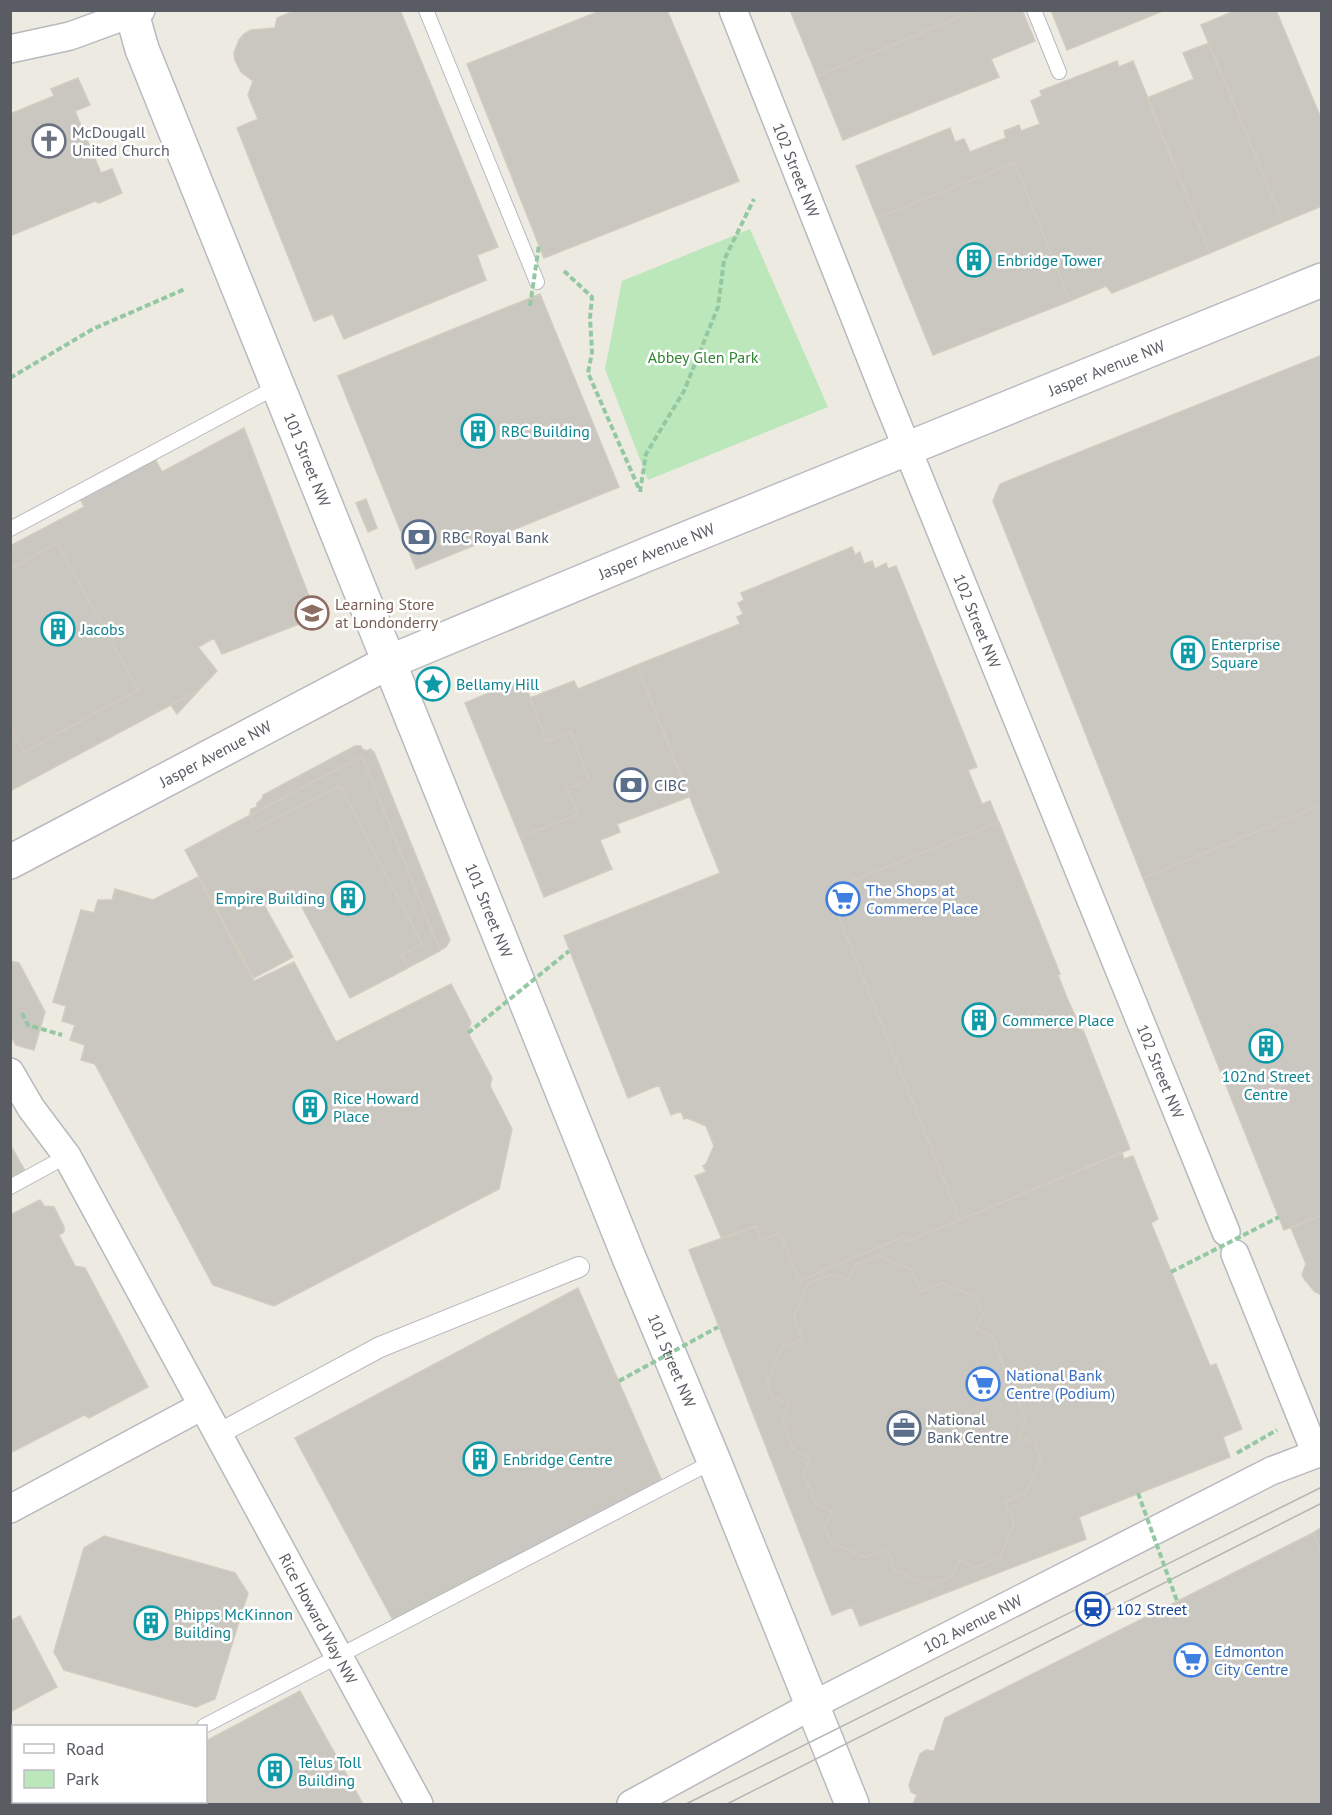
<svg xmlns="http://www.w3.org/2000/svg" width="1332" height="1815" font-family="'PT Sans',sans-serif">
<rect width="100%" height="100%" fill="#edebe1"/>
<path fill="#bbe7bb" d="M750,229l78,178 -180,73 -43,-111 17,-88z"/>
<path fill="#cac7c0" stroke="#d2ccbf" stroke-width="1.5" d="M296,10h104l98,237 -21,8 9,25 -142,59 -11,-25 -19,7 -77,-193 21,-9 -10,-24 5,-14 -12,-9 -6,-12 -1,-7 5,-13 5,-6 7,-4 24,-2 2,-10z
M602,10h65l72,171 -195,77 -77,-194z
M790,10h187l-160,66z
M977,10h45l13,31 -44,18 8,18 -156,63 -26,-64z
M1051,10h114l-98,40z
M1237,10h39l46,111v85l-39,16 -82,-197z
M1209,43l74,179 -73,31 -63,-155 47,-19 -11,-26z
M1117,61l2,6 14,-6 77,192 -98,40 -6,-7 -36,15 -55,-138 -138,55 -21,-52 94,-38 5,14 9,-3 6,13 36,-14 -2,-7 15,-6 2,6 19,-7 -9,-23 11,-5 -2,-5z
M78,78l12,27 -15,6 26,62 11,-4 10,24 -23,10 -4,-2 -85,35v-122l44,-18 -3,-7z
M1015,163l55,138 -137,54 -56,-137z
M540,294l79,193 -203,82 -78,-193z
M1322,355v450l-179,73 -150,-377 7,-17z
M244,428l73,189 -95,37 -8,-16 -16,9 19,24 -18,19 -189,101v-245l74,-39 -4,-9 75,-39 7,13z
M366,499l11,29 -9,4 -12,-29z
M57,543l81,147 -114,62 -14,-25v-158z
M852,547l3,8 5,-3 4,12 8,-3 3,8 11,-6 2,6 8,-3 81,201 -9,3 14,34 8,-3 70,173 -2,1 9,23 15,33 1,-1 47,119 -224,93 -3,-5 -104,44 -19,-48 -19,7 -5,-14 -34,13 -27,-63 11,-4 -3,-6 3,-2 8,-18 -8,-20 -19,-8 -3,1 -3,-8 -10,4 -12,-30 -31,13 -64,-162 156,-63 -83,-208 103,-41 -3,-7 6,-3 -5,-11 6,-3 -3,-7z
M637,665l52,132 -72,27 3,8 -20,8 12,29 -68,28 -24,-60 58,-23 -11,-25 22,-9 -18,-48 -24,9 -17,-43 44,-17 4,8z
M523,679l24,62 24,-9 18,48 -22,9 11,25 -58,23 -55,-134z
M199,690l-22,24 -6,-9z
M355,746h6l1,3 5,2 3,-2 4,3 76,188 -4,7 -6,3 -78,-194 -112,59 1,-6 6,-2v-4l5,-4 1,-4z
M362,756l78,195 -90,47 -57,-108 -29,15 29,52 -39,21 -69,-128z
M340,786l82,158 -21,11 7,13 -58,30 -57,-108 -29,15 29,52 -39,21 -69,-128 65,-35 7,13z
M1322,805v410l-38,15 -141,-352z
M999,822l61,152 -2,1 9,23 15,33 1,-1 47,119 -170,71 -132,-330z
M198,877l56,104 40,-19 42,80 115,-58 20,38 -3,11 24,45 -2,8 22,43 -13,60 -225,117 -61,-21 -118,-221 -14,-4 4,-15 -15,-5 5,-15 -13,-4 4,-15 -13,-4 28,-92 13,3 4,-13h14l3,-11 38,11z
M10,961l9,2 26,49 -11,38 -18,-5 -6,-10z
M10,1144l15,27 -15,7z
M1122,1153l2,6 9,-3 25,63 -7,4 59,143 6,-2 26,65 -19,8 7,20 -151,60 7,22 -226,87 -8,-19 -20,8 -143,-365 67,-24 5,14 19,-7 19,48 104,-44 3,5z
M40,1200l4,6 10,1 10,20v5l-5,3 16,31 10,2 63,119 -59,31 -5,-3 -74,38v-238z
M1322,1215v80l-7,-3 -10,-12 -3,-5 4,-11 -15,-36z
M878,1255l34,15 9,22 22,-9 33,14 7,16 -7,16 16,7 12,31 -7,16 16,7 13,30 -7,17 16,6 6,16 -15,34 -21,9 9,21 -14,35 -24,9 -17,-7 -6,16 -23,9 -35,-14 -8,-22 -22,8 -34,-14 -6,-16 7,-16 -16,-7 -13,-31 7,-15 -16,-8 -12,-30 7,-16 -17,-7 -5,-15 15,-35 21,-8 -9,-22 15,-34 23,-9 16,6 7,-15z
M578,1288l84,193 -268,141 -99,-184z
M1322,1527v277h-409l4,-9 -6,-3 -2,-7 11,-31 6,-4 8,1 11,-33 368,-185z
M1322,1527v28l-9,-22z
M104,1536l131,37 13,20 -33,106 -19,8 -132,-37 -10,-18 30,-104z
M20,1616l37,71 -47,25v-91z
M300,1691l63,113h-277l5,-2h115v-61z
M10,1773l4,6v23h12l1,2h-17z"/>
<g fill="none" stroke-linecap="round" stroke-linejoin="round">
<g stroke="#b6b9be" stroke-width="16">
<path id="service" d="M426,10l111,272
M1034,10l25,62
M10,529l268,-143
M10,1187l57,-31
M204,1726l510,-265
M55,1804l6,-2"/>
</g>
<g stroke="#b6b9be" stroke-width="22">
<path id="pedestrian" d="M218,1434l162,-87 199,-80"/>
</g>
<g stroke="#b6b9be" stroke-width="30">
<g id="minor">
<path id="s1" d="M733,10l152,384 341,838"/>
<path d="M10,49l60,-13 71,-26"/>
<path id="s2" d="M10,1072l21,36 36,48 352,648"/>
<path d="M10,1509l192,-103"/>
<path id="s3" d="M631,1804l182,-99 458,-234 45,-17 -81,-200"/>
</g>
</g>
<g stroke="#b7bac0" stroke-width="36">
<g id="secondary">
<path id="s4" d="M131,10l11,39 488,1211 84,201 138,343"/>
<path id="s5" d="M10,862l379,-200 259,-108 674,-274"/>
</g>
</g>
<path stroke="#94c8a3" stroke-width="4" stroke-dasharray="6 3" stroke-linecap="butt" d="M564,271l28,26 -2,21 2,34 -4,21 52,118
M10,378l83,-49 92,-40
M640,492l6,-38 38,-63 34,-84 6,-47 30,-61
M22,1013l6,12 34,10
M1237,1453l40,-23"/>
<use href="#service" stroke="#fff" stroke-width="14"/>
<use href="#pedestrian" stroke="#fff" stroke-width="20"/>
<use href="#minor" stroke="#fff" stroke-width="27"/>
<use href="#secondary" stroke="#fff" stroke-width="33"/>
<path stroke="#b4b5b6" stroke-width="1.5" d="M686,1804l636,-317
M727,1804l595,-301"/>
<path stroke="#94c8a3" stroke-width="4" stroke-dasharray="6 3" stroke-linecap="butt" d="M530,306l9,-61
M468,1033l101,-82
M1171,1272l108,-55
M619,1381l99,-54
M1138,1493l39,108"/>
</g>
<defs>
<g id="church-ring" transform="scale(1.725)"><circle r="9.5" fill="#fff" stroke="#6b7280" stroke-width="1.5"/><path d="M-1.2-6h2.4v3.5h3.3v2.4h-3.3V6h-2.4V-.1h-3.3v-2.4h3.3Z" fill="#6b7280"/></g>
<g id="building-ring" transform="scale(1.725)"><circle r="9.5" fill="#fff" stroke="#0f9aa8" stroke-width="1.5"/><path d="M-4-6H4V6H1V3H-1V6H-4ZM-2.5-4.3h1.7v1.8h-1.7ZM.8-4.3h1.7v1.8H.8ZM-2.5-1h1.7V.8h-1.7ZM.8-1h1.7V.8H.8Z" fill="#0f9aa8"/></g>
<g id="bank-ring" transform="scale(1.725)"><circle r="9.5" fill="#fff" stroke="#5c6f8a" stroke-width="1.5"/><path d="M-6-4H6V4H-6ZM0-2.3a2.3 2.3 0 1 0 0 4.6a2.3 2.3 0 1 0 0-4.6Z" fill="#5c6f8a"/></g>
<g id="school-ring" transform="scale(1.725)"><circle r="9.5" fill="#fff" stroke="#8d6e63" stroke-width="1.5"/><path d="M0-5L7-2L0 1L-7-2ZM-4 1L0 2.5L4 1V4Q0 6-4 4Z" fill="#8d6e63"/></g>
<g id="sight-ring" transform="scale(1.725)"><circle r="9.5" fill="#fff" stroke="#0f9aa8" stroke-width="1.5"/><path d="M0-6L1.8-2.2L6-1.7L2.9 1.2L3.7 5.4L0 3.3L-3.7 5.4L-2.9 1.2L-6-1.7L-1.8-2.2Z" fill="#0f9aa8"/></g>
<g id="supermarket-ring" transform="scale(1.725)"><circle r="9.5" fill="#fff" stroke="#3f7fe0" stroke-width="1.5"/><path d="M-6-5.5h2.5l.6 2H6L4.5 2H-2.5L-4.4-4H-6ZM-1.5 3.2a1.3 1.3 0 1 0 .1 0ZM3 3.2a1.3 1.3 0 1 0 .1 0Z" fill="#3f7fe0"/></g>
<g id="office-ring" transform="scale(1.725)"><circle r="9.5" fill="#fff" stroke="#5c6f8a" stroke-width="1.5"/><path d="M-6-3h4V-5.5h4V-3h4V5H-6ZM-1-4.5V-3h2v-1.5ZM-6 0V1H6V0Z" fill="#5c6f8a"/></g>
<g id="station-ring" transform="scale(1.725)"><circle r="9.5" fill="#fff" stroke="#1a4fb4" stroke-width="1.5"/><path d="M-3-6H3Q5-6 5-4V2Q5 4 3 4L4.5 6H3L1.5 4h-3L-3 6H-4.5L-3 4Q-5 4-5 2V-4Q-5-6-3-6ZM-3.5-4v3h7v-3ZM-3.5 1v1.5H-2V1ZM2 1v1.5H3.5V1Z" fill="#1a4fb4"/></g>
</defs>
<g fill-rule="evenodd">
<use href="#church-ring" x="49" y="141"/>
<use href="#building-ring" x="974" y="260"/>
<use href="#building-ring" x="478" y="431"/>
<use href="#bank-ring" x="419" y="537"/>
<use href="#school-ring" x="312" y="613"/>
<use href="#building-ring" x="58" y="629"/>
<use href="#building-ring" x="1188" y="653"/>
<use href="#sight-ring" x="433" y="684"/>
<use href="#bank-ring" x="631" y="785"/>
<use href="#building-ring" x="348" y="898"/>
<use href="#supermarket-ring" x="843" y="899"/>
<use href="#building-ring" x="979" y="1020"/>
<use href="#building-ring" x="1266" y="1046"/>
<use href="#building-ring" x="310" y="1107"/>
<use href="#supermarket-ring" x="983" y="1384"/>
<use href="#office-ring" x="904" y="1428"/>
<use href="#building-ring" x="480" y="1459"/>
<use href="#station-ring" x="1093" y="1609"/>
<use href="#building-ring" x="151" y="1623"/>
<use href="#supermarket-ring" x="1191" y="1660"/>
<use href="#building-ring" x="275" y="1771"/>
</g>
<g text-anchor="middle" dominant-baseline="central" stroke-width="5" stroke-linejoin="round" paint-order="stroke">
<g font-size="16" fill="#5b616d" stroke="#fff" text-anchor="start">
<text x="72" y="132">McDougall<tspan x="72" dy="18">United Church</tspan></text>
</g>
<g font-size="16" fill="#595d63" stroke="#fff">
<text stroke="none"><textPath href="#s1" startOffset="172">102 Street NW</textPath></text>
<text stroke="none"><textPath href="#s5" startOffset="1204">Jasper Avenue NW</textPath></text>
<text stroke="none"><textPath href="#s4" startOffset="483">101 Street NW</textPath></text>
<text stroke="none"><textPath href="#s5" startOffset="718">Jasper Avenue NW</textPath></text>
<text stroke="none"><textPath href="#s1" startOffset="658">102 Street NW</textPath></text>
<text stroke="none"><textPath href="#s5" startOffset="232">Jasper Avenue NW</textPath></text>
<text stroke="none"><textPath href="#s4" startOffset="969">101 Street NW</textPath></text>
<text stroke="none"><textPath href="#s1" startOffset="1144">102 Street NW</textPath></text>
<text stroke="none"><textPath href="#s4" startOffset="1455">101 Street NW</textPath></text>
<text stroke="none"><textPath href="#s2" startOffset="628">Rice Howard Way NW</textPath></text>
<text stroke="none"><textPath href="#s3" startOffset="386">102 Avenue NW</textPath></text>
</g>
<g font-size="16" fill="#0d838f" stroke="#fff" text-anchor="start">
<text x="997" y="260">Enbridge Tower</text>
<text x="501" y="431">RBC Building</text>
<text x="81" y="629">Jacobs</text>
<text x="1211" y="644">Enterprise<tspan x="1211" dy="18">Square</tspan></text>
<text x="456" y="684">Bellamy Hill</text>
<text x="325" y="898" text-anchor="end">Empire Building</text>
<text x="1002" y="1020">Commerce Place</text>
<text x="1266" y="1076" text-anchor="middle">102nd Street<tspan x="1266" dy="18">Centre</tspan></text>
<text x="333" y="1098">Rice Howard<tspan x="333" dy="18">Place</tspan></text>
<text x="503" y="1459">Enbridge Centre</text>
<text x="174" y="1614">Phipps McKinnon<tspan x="174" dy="18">Building</tspan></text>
<text x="298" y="1762">Telus Toll<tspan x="298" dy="18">Building</tspan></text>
</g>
<g font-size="16" fill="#2f8433" stroke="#fff">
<text x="703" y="357">Abbey Glen Park</text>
</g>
<g font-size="16" fill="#4e5e75" stroke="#fff" text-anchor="start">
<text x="442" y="537">RBC Royal Bank</text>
<text x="654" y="785">CIBC</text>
<text x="927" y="1419">National<tspan x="927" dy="18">Bank Centre</tspan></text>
</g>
<g font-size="16" fill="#785e54" stroke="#fff" text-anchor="start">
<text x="335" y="604">Learning Store<tspan x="335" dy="18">at Londonderry</tspan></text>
</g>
<g font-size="16" fill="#366cbe" stroke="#fff" text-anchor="start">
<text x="866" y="890">The Shops at<tspan x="866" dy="18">Commerce Place</tspan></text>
<text x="1006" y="1375">National Bank<tspan x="1006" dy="18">Centre (Podium)</tspan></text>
<text x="1214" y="1651">Edmonton<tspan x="1214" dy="18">City Centre</tspan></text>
</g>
<g font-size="16" fill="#164399" stroke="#fff" text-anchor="start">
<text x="1116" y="1609">102 Street</text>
</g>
</g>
<rect width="1332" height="1815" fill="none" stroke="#595d63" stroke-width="24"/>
<rect x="12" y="1725" width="195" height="78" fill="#ffffff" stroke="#bdbec1" stroke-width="1.5"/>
<rect x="24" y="1744" width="30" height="9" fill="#ffffff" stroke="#bdbec1" stroke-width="1.5"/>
<text x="66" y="1755" font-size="18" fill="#595d63">Road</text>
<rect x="24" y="1770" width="30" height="18" fill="#bbe7bb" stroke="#bdbec1" stroke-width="1.5"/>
<text x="66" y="1785" font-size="18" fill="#595d63">Park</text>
</svg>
